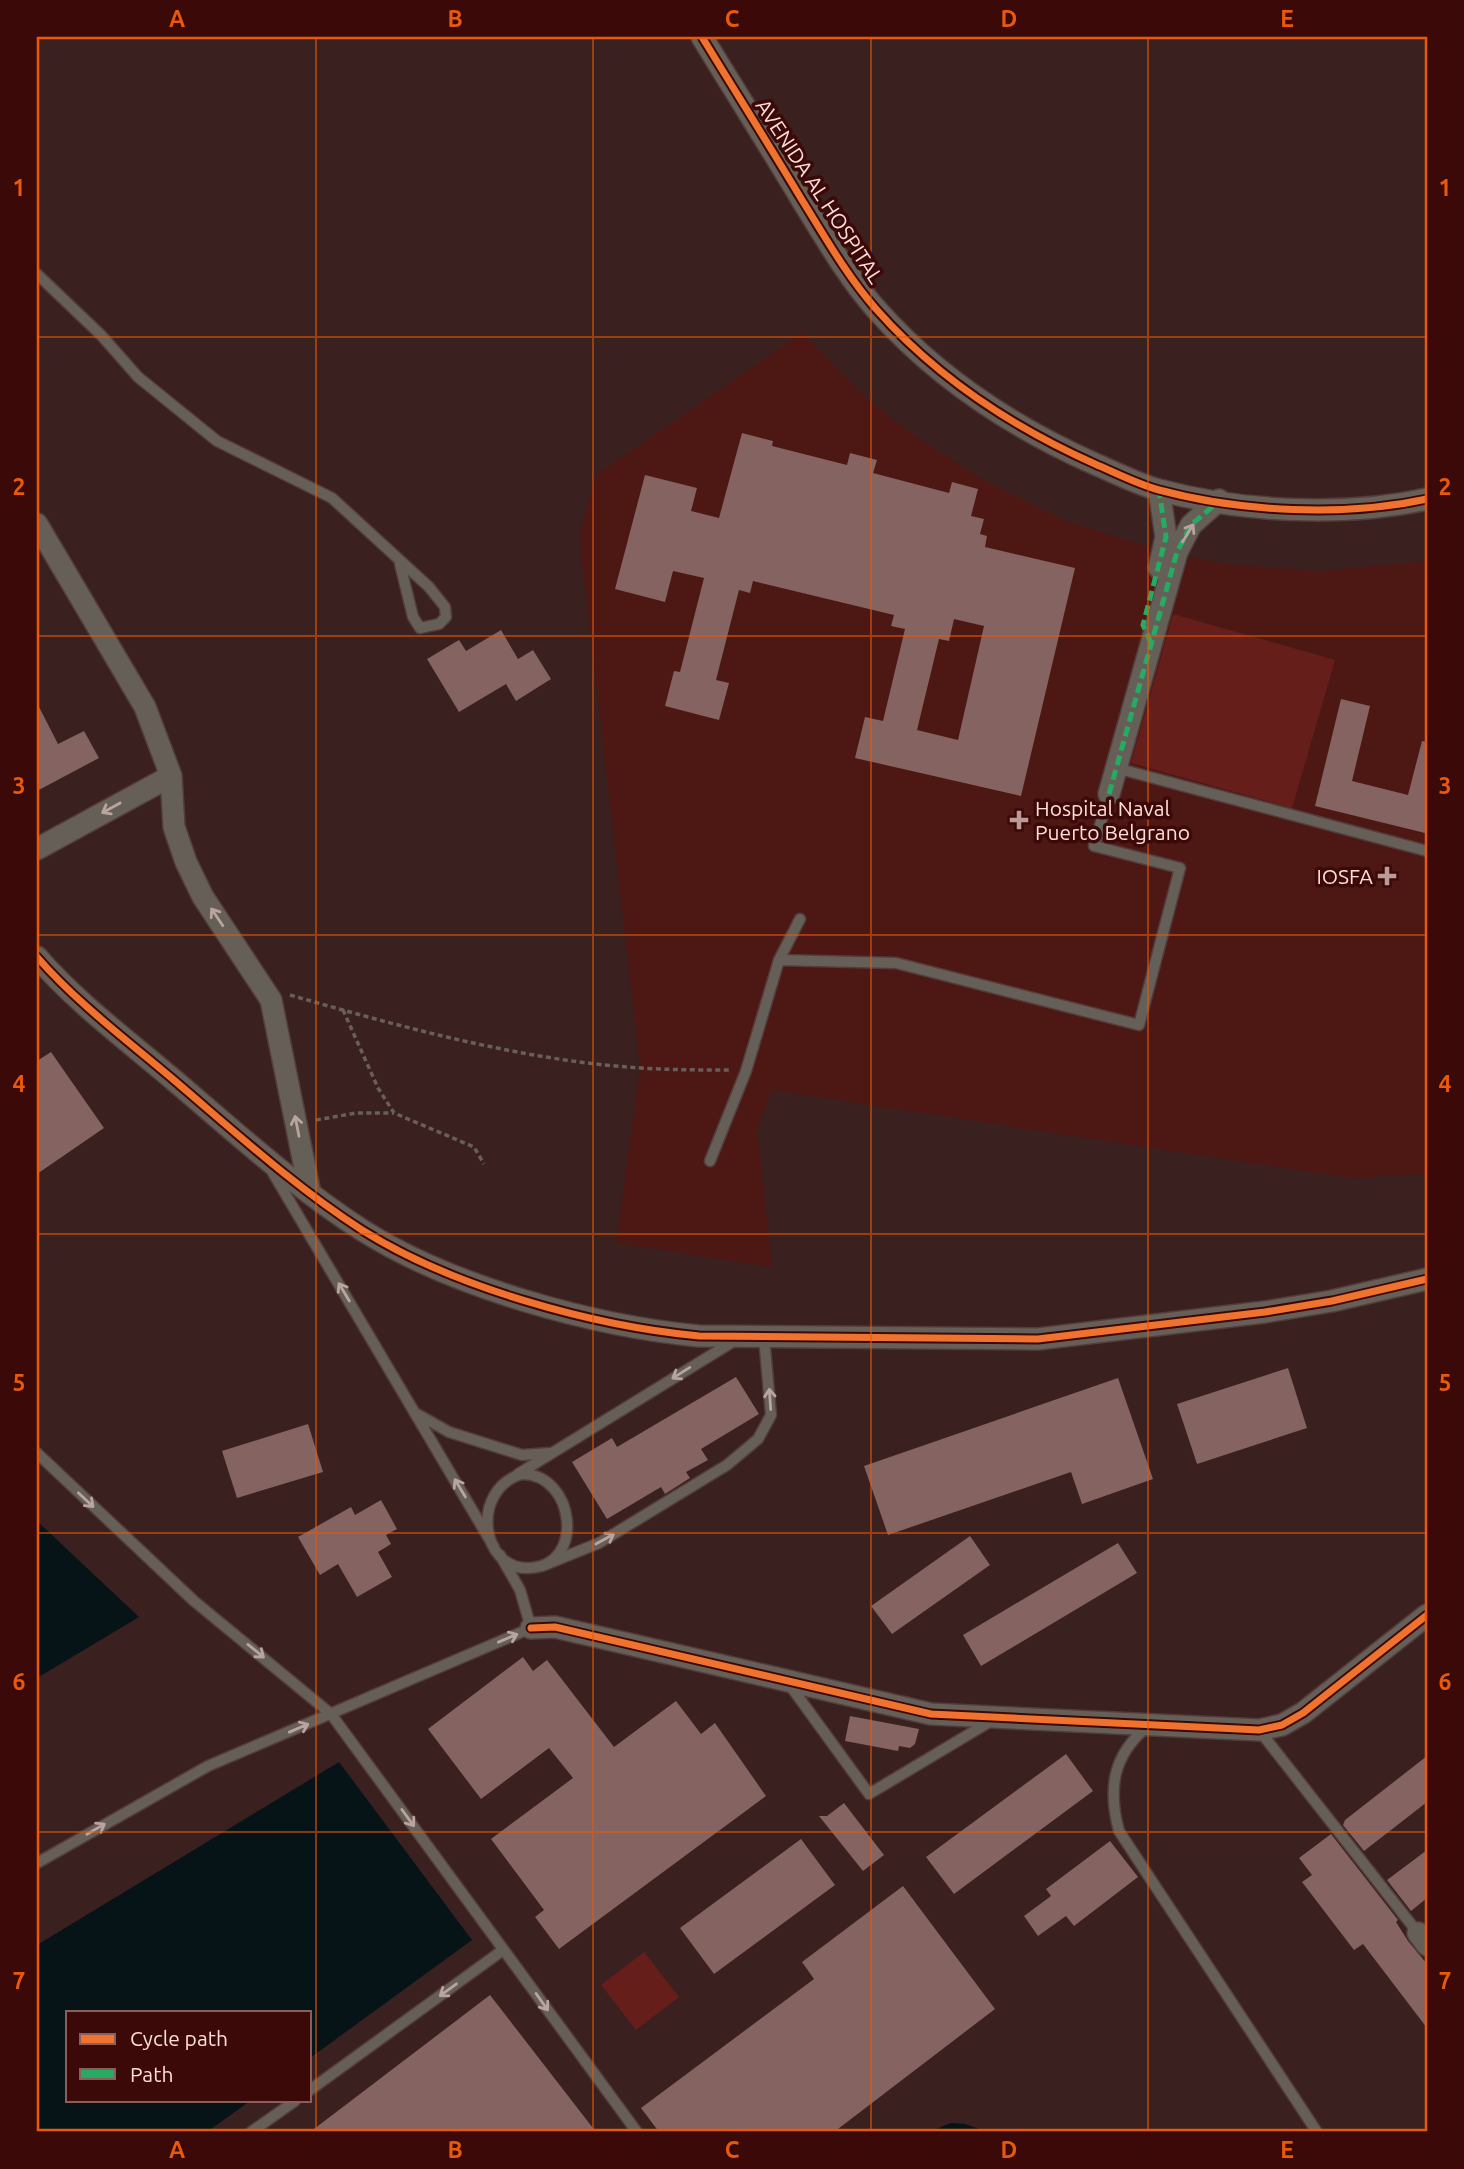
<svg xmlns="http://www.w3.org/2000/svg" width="1464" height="2169" font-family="Ubuntu,sans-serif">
<rect width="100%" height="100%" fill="#3a201e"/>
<path fill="#4d1814" d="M802,333l62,63 41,33 77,50 84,42 92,29 67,14 93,7 109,-10v613l-77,4 -578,-88 -15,39 15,138 -156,-24 24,-175 -61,-534 18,-60z"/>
<path fill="#661e1a" d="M1173,614l162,46 -43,148 -161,-45z
M644,1952l35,45 -43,33 -35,-45z"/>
<path fill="#061417" d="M37,1521l102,96 -102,61z
M339,1762l133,178 -162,118v-45h-242v88h182l-43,31h-170v-187z
M951,2123l14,1 23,8h-60z"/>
<path fill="#846360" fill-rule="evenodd" d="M742,433l31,8 -1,5 75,19 3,-12 27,7 -4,13 76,20 3,-11 26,7 -7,27 13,3 -4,15 7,2 -2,11 90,21 -54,228 -166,-38 10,-41 18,4 22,-92 -14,-3 3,-11 -141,-34 -3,12 -11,-3 -23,90 13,3 -10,37 -54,-14 9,-35 6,1 24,-94 -31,-7 -8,31 -50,-13 30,-114 52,13 -6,23 28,7zM954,619l30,7 -26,114 -41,-10 22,-91 10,2z
M501,630l17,29 15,-9 18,29 -35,22 -10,-17 -47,28 -32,-53 32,-19 7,11z
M1341,699l29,7 -18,75 56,14 14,-54 5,1 -2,91 -110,-27z
M37,703l21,41 26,-13 15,27 -62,33z
M51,1052l53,76 -67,46v-113z
M1288,1368l19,60 -110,36 -20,-60z
M736,1377l23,37 -58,35 7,11 -22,12 4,6 -25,16 -4,-7 -54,32 -35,-57 40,-24 5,9z
M1118,1378l35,101 -71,25 -11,-32 -183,63 -24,-69z
M308,1424l15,48 -86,26 -15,-47z
M381,1500l16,29 -11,6 5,9 -13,8 14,25 -35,20 -19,-33 -18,11 -22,-38 53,-30 4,8z
M970,1536l20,29 -98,69 -21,-28z
M1118,1543l19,30 -156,93 -18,-31z
M523,1657l10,14 14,-11 67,87 62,-46 25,33 14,-11 51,73 -207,153 -24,-32 9,-7 -53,-71 82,-61 -24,-30 -68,51 -53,-70z
M850,1716l69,13 -4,15 -5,4 -11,-2 -1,5 -53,-10z
M1066,1754l27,37 -139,103 -28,-37z
M1427,1756v46l-63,49 -21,-26 2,-5z
M844,1803l40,52 -21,16 -44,-55h8z
M1331,1834l67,86 -2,2 12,19 19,23v64l-64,-84 -9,6 -52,-68 10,-7 -13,-17z
M801,1839l34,46 -121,89 -34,-46z
M1110,1841l28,36 -64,49 -8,-10 -28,20 -14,-20 27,-20 -5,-7z
M1427,1850v48l-16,13 -24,-31z
M903,1886l92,123 -161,123h-175l-18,-24 173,-129 -12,-17z
M490,1995l106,137h-286z"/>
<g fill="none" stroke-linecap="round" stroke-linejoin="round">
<g stroke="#533c3b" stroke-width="13">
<path id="lane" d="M37,274l64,61 37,42 79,64 115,57 97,89 16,20 1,10 -7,7 -19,4 -7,-11 -13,-53
M1116,768l311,83
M800,919l-21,41 117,3 243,62 41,-157 -86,-22 15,-52
M710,1161l36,-90 33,-111
M273,1173l221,374
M417,1414l32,18 73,23 28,-2
M37,1453l157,148 137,113 306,418
M518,1474l216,-133
M522,1474c53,0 64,91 8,94 -50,3 -60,-79 -8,-94z
M542,1566l57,-23 128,-78 31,-26 13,-24 -7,-78
M789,1684l80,110 122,-73
M1147,1727c-35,29 -39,63 -28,104l198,301
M1259,1730l159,203
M37,1863l171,-97 323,-138 -11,-38 -20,-35
M310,2090l193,-140
M251,2132l44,-31"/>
</g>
<g stroke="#533c3b" stroke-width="24">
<path id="street" d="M702,37c33,54 67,108 100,163 23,37 45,76 74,109 61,69 136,118 219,155 21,9 42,20 64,26 82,22 186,27 268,9
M37,524l108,183 26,69 3,51 12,35 17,35 68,103 39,193
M1159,568l7,-31 -7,-47
M1109,794l68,-242 14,-27 28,-25
M37,849l134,-73
M37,957c40,46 91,84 138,124 60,51 120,106 187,149 90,57 231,96 337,106l339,3 227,-27 67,-11 95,-22
M531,1628l24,-1 376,87 328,16 23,-5 21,-12 124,-98
M1418,1933l9,12"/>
</g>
<path stroke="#695e5a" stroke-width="3.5" stroke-dasharray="5 3.5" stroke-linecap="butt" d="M290,995c111,32 235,66 351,73 31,2 61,2 91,2
M343,1010l35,78 16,25 80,34 10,17
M316,1120l40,-7h38"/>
<use href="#lane" stroke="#655f58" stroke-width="10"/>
<use href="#street" stroke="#655f58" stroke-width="21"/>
<path stroke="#26ab63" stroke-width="5" stroke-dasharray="10 5" stroke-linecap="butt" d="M1151,643l-8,-18 23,-88 -7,-47
M1109,794l68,-242 14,-27 28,-24"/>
<g stroke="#3b0a08" stroke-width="11">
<path id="cycleway" d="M702,37c33,54 67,108 100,163 23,37 45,76 74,109 61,69 136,118 219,155 21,9 42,20 64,26 82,22 186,27 268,9
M37,957c40,46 91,84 138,124 60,51 120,106 187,149 90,57 231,96 337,106l339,3 227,-27 67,-11 95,-22
M531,1628l24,-1 376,87 328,16 23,-5 21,-12 124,-98"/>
</g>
<use href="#cycleway" stroke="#ef722f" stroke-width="7"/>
</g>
<defs><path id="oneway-shaft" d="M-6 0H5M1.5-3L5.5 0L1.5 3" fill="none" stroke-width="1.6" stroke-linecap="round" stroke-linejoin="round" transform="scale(1.75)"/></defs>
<g stroke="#baa49e">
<use href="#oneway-shaft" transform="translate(1188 533) rotate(-58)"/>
<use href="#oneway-shaft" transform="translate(111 808) rotate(151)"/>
<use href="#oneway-shaft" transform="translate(217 917) rotate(-124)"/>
<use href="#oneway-shaft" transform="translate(297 1126) rotate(-101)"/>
<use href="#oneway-shaft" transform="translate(344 1292) rotate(-121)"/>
<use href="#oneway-shaft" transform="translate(681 1373) rotate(148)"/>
<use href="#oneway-shaft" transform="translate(770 1399) rotate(-94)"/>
<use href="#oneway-shaft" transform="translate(460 1488) rotate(-121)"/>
<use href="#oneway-shaft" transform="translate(86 1500) rotate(43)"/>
<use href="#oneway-shaft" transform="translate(605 1539) rotate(-29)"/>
<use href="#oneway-shaft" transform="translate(508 1638) rotate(-23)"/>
<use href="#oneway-shaft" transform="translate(256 1651) rotate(39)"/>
<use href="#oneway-shaft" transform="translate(299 1728) rotate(-23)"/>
<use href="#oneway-shaft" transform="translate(408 1818) rotate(54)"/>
<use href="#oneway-shaft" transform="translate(96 1829) rotate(-30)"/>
<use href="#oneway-shaft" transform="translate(448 1990) rotate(144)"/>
<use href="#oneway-shaft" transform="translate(542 2002) rotate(55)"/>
</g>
<path fill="none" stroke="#e8590c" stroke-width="2" stroke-opacity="0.55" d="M316,37v2095M593,37v2095M871,37v2095M1148,37v2095M37,337h1390M37,636h1390M37,935h1390M37,1234h1390M37,1533h1390M37,1832h1390"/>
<g fill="#ba9b97" stroke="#3b0a08" stroke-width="2.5">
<path d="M1015.5 809.5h7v7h7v7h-7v7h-7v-7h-7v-7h7z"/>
<path d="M1383.5 865.5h7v7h7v7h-7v7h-7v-7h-7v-7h7z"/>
</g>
<g text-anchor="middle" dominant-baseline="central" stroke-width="7" stroke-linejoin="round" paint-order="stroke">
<g font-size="21" fill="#ffddd8" stroke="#3b0a08">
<text transform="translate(820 191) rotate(57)">AVENIDA AL HOSPITAL</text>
</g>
<g font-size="21" fill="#ffddd8" stroke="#3b0a08" text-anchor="start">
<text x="1035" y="808">Hospital Naval<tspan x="1035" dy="24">Puerto Belgrano</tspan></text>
<text x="1373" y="876" text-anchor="end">IOSFA</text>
</g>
</g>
<rect width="1464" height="2169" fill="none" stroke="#3b0a08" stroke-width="77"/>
<rect x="66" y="2011" width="245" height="91" fill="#3b0a08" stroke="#895e5b" stroke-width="2"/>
<rect x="80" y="2034" width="35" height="10" fill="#ef722f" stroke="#895e5b" stroke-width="2"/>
<text x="130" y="2046" font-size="21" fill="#ffddd8">Cycle path</text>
<rect x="80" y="2069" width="35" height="10" fill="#26ab63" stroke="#895e5b" stroke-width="2"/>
<text x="130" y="2082" font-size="21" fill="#ffddd8">Path</text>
<rect x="38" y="38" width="1388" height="2092" fill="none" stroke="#e8590c" stroke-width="2.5"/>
<g font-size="23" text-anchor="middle" font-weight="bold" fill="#e8590c">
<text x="177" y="27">A</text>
<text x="455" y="27">B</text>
<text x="732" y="27">C</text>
<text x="1009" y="27">D</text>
<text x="1287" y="27">E</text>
<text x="19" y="196">1</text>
<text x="1445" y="196">1</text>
<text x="19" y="495">2</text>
<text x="1445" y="495">2</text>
<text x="19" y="794">3</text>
<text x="1445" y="794">3</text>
<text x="19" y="1092">4</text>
<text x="1445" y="1092">4</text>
<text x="19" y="1391">5</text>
<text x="1445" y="1391">5</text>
<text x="19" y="1690">6</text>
<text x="1445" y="1690">6</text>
<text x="19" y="1989">7</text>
<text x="1445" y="1989">7</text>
<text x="177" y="2158">A</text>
<text x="455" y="2158">B</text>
<text x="732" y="2158">C</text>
<text x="1009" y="2158">D</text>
<text x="1287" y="2158">E</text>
</g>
</svg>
